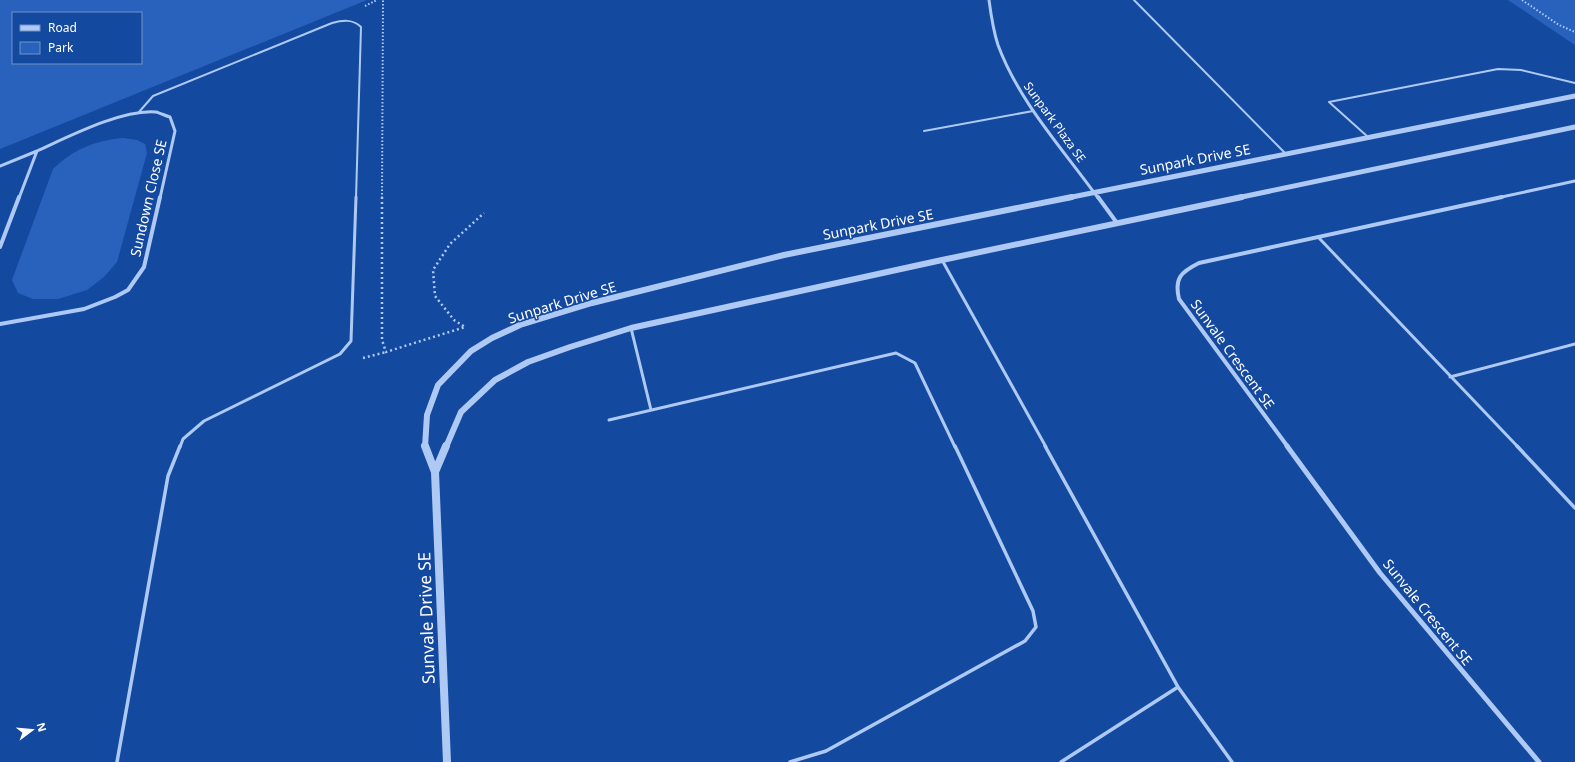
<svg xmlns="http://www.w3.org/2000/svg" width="1575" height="762" font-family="'Noto Sans',sans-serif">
<rect width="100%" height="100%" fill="#1449a0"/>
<path fill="#2862bd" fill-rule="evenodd" d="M0,0h367l-367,149zM13,13h128v50h-128z
M1508,0h67v45z
M123,138l14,2 8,4 2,9 -30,109 -13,15 -17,13 -29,9h-25l-15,-6 -6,-13 41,-111c21,-20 41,-28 70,-31z"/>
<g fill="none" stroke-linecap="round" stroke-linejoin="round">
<path stroke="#adc9f4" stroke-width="2" stroke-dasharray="1.5 2" stroke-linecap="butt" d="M1522,0l37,25 16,7
M365,6l12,-6
M382,198l1,-198"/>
<path stroke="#adc9f4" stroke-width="2.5" stroke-dasharray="2 3" stroke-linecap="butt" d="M382,197v143l4,12 79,-25 -11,-7 -19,-24 -2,-26 17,-26 34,-31
M363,358l23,-6"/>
<path stroke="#adc9f4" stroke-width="2" d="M1134,0l151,153
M139,112l14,-16 179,-73c11,-3 21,-4 29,4l-5,171
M924,131l109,-20
M1368,137l-39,-35 169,-33 23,1 54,13"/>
<path stroke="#adc9f4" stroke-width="3" d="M1319,238l199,209
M942,260l104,187
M631,328l20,82
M1450,377l125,-33
M609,420l287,-67 19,10 40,84
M180,447l3,-8 21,-18 136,-67 11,-13 5,-144"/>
<path stroke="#adc9f4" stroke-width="3.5" d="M1045,446l133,241 54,75
M1517,446l58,62
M117,762l51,-286 12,-30
M790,762l36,-11 199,-110 11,-14 -3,-16 -78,-165
M1061,762l117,-75"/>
<path stroke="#adc9f4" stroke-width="3" d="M989,0c2,15 4,30 9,45 21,57 65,104 100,153
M37,151c31,-14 85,-42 119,-39 4,1 10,4 14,5l5,14 -15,67
M0,166l37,-15 -18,47
M1497,198l78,-17"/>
<path stroke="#adc9f4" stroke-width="4" d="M1098,197l19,26
M0,247l19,-50
M0,324l84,-15 31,-12 13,-7 16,-23 16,-70
M1288,447l-109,-148c-5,-21 2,-27 20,-36l303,-66"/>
<path stroke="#adc9f4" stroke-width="5" d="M1287,446l93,127 159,189"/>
<path stroke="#adc9f4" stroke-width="5" d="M1067,198l508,-102
M1237,198l338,-71"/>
<path stroke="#adc9f4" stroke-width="6" d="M425,447l2,-32 11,-30 33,-34 21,-13 28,-13 72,-22 192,-48 288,-58
M446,447l15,-35 34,-32 33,-18 42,-15 61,-19 311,-68 300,-63"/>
<path stroke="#adc9f4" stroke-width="8" d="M425,446l10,26 12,290
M435,472l11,-26"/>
</g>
<g text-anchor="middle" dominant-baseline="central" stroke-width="3" stroke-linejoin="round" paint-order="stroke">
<g font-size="12" fill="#fff" stroke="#1449a0">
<text transform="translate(1055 122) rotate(54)">Sunpark Plaza SE</text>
</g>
<g font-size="14" fill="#fff" stroke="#1449a0">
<text transform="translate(1195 159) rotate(-11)">Sunpark Drive SE</text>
<text transform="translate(148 198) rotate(-77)">Sundown Close SE</text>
<text transform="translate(878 224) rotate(-11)">Sunpark Drive SE</text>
<text transform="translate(562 302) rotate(-17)">Sunpark Drive SE</text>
<text transform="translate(1233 354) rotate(54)">Sunvale Crescent SE</text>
<text transform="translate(1428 612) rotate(51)">Sunvale Crescent SE</text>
</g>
<g font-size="17" fill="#fff" stroke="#1449a0">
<text transform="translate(426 618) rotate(-92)">Sunvale Drive SE</text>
</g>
</g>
<rect x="12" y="12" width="130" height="52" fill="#1449a0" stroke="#7292c6"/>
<rect x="20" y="25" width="20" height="6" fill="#adc9f4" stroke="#7292c6"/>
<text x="48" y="32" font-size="12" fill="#ffffff">Road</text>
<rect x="20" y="42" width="20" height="12" fill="#2862bd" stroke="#7292c6"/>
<text x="48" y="52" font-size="12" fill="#ffffff">Park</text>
<g transform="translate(32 730) rotate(74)" stroke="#1449a0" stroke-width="3" paint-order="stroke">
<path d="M0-3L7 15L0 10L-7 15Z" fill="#ffffff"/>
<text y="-6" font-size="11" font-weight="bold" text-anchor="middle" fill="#ffffff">N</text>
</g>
</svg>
